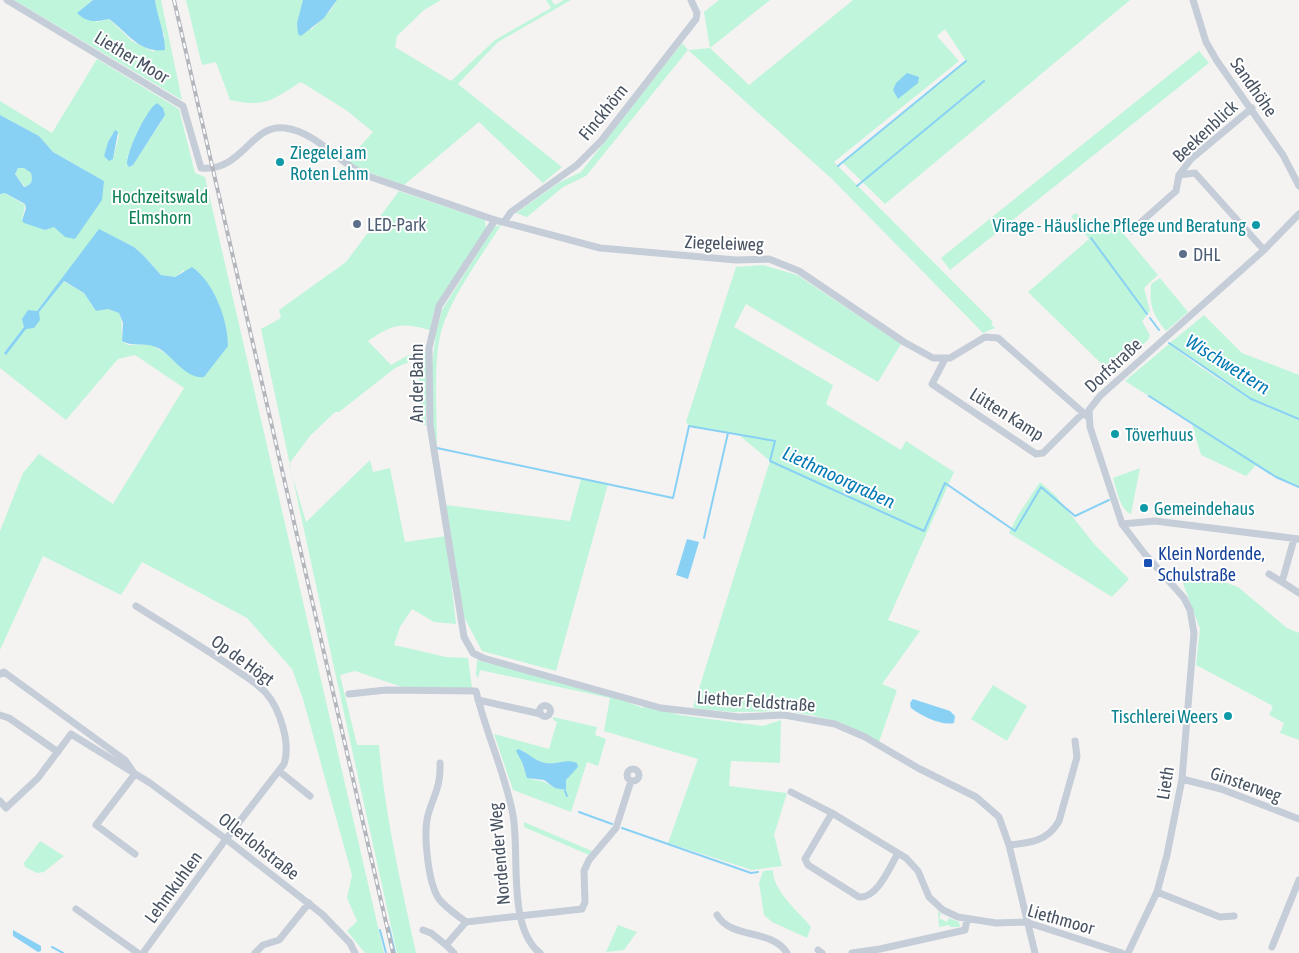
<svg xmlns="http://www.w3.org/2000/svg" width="1299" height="953" font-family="'Asap Condensed',sans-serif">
<rect width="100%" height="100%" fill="#f5f3f2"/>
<path fill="#bff5da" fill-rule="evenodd" d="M14,0h79l-16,13 20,9 12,-3 23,22 22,11 11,-15 -8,-20 -2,-17h6l21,100z
M186,0h117l-1,8 9,22 20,-20 6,-10h104l-17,10 -27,26 -2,11 56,34 44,-41 56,-32 -5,-8h5l4,5 9,-5h7l-73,42 -40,42 104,83 -19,16 -64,-61 -75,63 -42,-15 -15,-9 26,-29 -27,-22 -45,-28c-29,18 -36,26 -71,18l-14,-38 -14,3z
M719,0h51l-60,48 39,37 104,-85h277l-245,204 -43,-42 124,-101 -21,-32 -8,7 22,25 -125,101 159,160 -2,2 4,4 -12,5 -150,-153 -145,-130 -102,126 -23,11 -36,30 -11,-4 44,-31 21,-10 101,-129 6,7 22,-2 -6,-36z
M1199,51l10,12 -259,207 -9,-12z
M97,59l82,50 16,64 10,4 179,776h-19l-18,-22 10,-10 -10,-23 5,-23 -49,-176 -11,-30 -45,-51 -105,-56 -21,33 -78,-39 -43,94v-119l23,-58 16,-19 74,50 71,-116 -49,-33 -17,4 -52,61 -66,-52v-174l5,-1 20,12 -3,16 23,9 9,-4 11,11 39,-56 -51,-29 -14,-16 -39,-21v-14l52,32zM150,110l11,12 -30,45 -4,-9zM112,134l7,1 -6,24 -9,-3zM100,230l34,17 9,8 18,20 14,2 9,-7 -15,86 -18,-12 -23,1 -5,-3c-3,-11 1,-18 -4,-29l-11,-4 -12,2 -12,-18 -21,-12 -58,73 -1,-1z
M18,168h6l7,5c2,7 1,11 -6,14l-10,-13z
M399,191l86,29 1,9 -51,78 -5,23c-30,-8 -37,-6 -62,11l23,24 16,-9 19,-5v74l-5,-1 -3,-66 -23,10 -56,44h-4l-25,24 -21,28 17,58 64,-62 3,12 17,-4 15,74 41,-6 10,88 -22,-2 -22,-13 -12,18 -6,18 52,12 22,1 4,30h-67l-50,-17 -15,4 17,70h22c6,71 22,139 37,208h-19c-46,-208 -92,-415 -136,-624l20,-11 -2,-8 67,-48z
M1076,213l20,20 16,-13 46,55 -14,13 6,23 -8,10 8,14 -2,5 -36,34 -84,-82 61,-53 -18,-23z
M501,225c-20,32 -50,71 -60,107 -8,30 -4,84 -4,116l-9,-50 8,-66 6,-22 52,-83z
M763,265l34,10 104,69 -23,38 -132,-78 -12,23 99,58 -7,19 75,46 5,-9 48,31 -66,148 32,11 -38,53 15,6 -18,52 -39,-20 -29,-7 -25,-4 -54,1 -39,-4 77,-247 -31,-26 -50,-9 -3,-4 50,-155z
M1160,278l28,34 -22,19c-13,-17 -17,-24 -15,-47z
M1204,315l38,38 57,22v44l-48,-20 -81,-56z
M1169,344l31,23 51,33 48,20v66l-23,-9 -151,-96z
M1192,424l64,41 -10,11 -45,-21z
M1140,468l-9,46c-12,-5 -14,-25 -18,-36z
M581,479l27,5 -52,187 -74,-20 -18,-34 -18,-112 124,16z
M1040,482l16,14 39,49 34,34 -17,18 -103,-64 9,-18z
M1198,573l40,14 49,41 12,5v107l-19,-7 4,-10 -15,-8 4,-9 -77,-41 4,-36 -17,-46z
M477,660l134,36 32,12 1,-3 35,10 84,11 18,-6 -1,43 -49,-2 -2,25 58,7 -13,42 8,31 -30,4 -84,-27 30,-84 -94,-28 6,-33 -130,-28 -2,8 -2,-3z
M993,685l34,21 -20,35 -36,-22z
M553,717l44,10 -2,8 11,4 -8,27 -11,-4 -16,50 -58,-22 -19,-56 55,15 8,-27 -4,-2zM523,750c12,13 26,16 42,11l6,12 -5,7v10c-13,-2 -20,-10 -33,-10l-10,-12z
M524,822l68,29 -3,4 -65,-28z
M40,841l24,15 -20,16 -7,1 -12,-6 -1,-4z
M773,870c-1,20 26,42 38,57l-4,11 -35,-16 -8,-7 -5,-32 4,-12z
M938,911l3,3 -2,4 8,4 2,-4 10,4 1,5h-10l-1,-2 -10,2z
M618,925l19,7 -13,18 -18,2z"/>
<path fill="#88d1f5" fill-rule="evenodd" d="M93,0h62c2,17 10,32 10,50 -25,4 -38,-18 -56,-31 -13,3 -22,4 -32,-6z
M303,0h34l-13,18 -23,18 -3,-2 -1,-11z
M907,73l12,4 -1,6 -20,16 -5,-9 3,-7z
M157,103l6,5 2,7 -32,50 -4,2 -2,-3c0,-13 19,-54 30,-61z
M0,115l39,21 14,16 51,29 -2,19 -27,39 -10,-2 -11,-10 -9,3 -21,-7 -2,-2 4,-13 -1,-4 -20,-11 -5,1zM18,168h6l7,5c2,7 1,12 -7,14l-9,-13z
M115,130l3,2 -5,27 -4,2 -5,-5 4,-14z
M99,229l35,18 9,8 18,20 14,2 17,-10c22,15 36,53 36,79l-24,31c-18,2 -30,-19 -44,-28 -13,-8 -25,-1 -38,-8l1,-18 -4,-10 -11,-4 -12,2 -12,-18 -20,-12 -25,31 1,8 -6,8 -8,1 -20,26 -2,-2 20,-26 -2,-8 6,-9 9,1z
M687,539l12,3 -11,37 -12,-4z
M913,699l37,12 5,5 -1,7c-13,3 -32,-7 -43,-15l-1,-5z
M518,749c10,3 16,12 28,14 12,2 20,-5 31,0l1,4 -12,13v10l-11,-2 -11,-8 -17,-2 -5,-16 -6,-11z
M13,930l28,16v5l-3,1 -25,-16z"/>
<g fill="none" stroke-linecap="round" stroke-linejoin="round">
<path stroke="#88d1f5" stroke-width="2" d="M838,166l128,-105
M857,186l127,-105
M1091,238l56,76
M1150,318l9,12
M1169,343l82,56 48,20
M1149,396l127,81 23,10
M437,448l236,50 16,-72 86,15 -5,20 154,70 21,-48 70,48 26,-44 34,29 34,-16
M704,538l24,-105
M565,791l2,5
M579,812l33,12
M622,828l129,45 7,-1
M389,927l6,26
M380,930l6,23
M52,947l11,6"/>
<path stroke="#c5cdd8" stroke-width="7" d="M7,0l176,106 18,62c42,4 50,-45 84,-40 31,4 53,34 80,47l130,45 105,28 136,12 33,-1 30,12 105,71 29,16h17l35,-21 13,1 90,79
M1193,0l13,42 11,19 66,94 16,31
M1179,175l12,-16 61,-51
M495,220l-56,86 -10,42 1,77 34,212 9,16 10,5 178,50 78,9 45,-2 51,9 30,13 53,31 58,29 23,20 10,28 26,108
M504,222l7,-10 66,-47 24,-24 95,-122 1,-6 -6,-13
M1131,231l45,-40 3,-16 16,-2 69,77
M945,359l-13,25 104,70 7,-1 40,-40
M1122,524l33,-3 144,18
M1269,574l13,8 12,-43
M1282,582l17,11
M136,606c33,21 67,41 100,64 10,7 22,14 30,23 14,16 25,51 18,71l-58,75 -83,114
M0,674l4,-2 121,88 9,13
M349,694l37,-4 90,1c10,43 29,81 37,124 7,39 -6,112 27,138
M478,700l63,14
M539.5 711a5.5 5.5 0 1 1 11 0a5.5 5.5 0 1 1-11 0Z
M0,715l9,3 49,34
M440,763c1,24 -6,31 -12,52 -5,19 0,68 11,84 7,9 18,16 27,23l116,-13 3,-7 -1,-31 5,-11 27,-32 15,-47
M627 775a6 6 0 1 1 12 0a6 6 0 1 1-12 0Z
M279,771l31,25
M135,774l-39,51 39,29
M1182,779l39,10 78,30
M791,792l41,21
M0,801l6,7 32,-30 33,-44 79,49 76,56 96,75 28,29 5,10
M1009,845c21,-2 39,-4 50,-24l18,-64 -2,-16
M898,853c-8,14 -21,46 -39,44l-51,-32 -3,-6 27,-46 74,45 12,13 11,26 14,13 15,7 38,6 30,-1 96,31
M1157,892l63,25 14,-1
M76,909l62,44
M717,915c15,25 54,13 70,38
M423,930l8,3 15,12
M1272,947l27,-67
M818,950l4,3
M255,953l8,-8 16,-5 30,-37
M454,953l-8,-8 20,-23
M852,953l28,-4 85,-19 2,-10
M1128,953l29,-61 10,-37 15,-76 12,-146 -4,-23 -6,-12 -40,-45 -22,-29 -32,-97 -1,-17 11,-14 164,-146 35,-36"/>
<g stroke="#b4b6bd" stroke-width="4">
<path id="rail" d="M174,0l219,953"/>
</g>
<use href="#rail" stroke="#fff" stroke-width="2" stroke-dasharray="5.5" stroke-linecap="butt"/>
</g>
<g fill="#0f9aa8" stroke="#fff" stroke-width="2">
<circle cx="280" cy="162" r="5"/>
<circle cx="1256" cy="225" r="5"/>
<circle cx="1115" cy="434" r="5"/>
<circle cx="1144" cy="508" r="5"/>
<circle cx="1228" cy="716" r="5"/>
</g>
<g fill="#5c6f8a" stroke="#fff" stroke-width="2">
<circle cx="357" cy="224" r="5"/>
<circle cx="1183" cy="254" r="5"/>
</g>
<rect fill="#1a4fb4" stroke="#fff" stroke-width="2" x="1143" y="558" width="10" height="10" rx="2.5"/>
<g text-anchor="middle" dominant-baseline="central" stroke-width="4" stroke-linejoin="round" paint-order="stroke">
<g font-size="18" fill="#485362" stroke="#fff">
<text transform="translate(132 57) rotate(31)">Liether Moor</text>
<text transform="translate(1254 87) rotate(55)">Sandhöhe</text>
<text transform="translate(603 112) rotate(-51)">Finckhörn</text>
<text transform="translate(1205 131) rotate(-43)">Beekenblick</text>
<text transform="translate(724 243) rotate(2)">Ziegeleiweg</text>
<text transform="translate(1113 365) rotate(-43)">Dorfstraße</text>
<text transform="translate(416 383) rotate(-90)">An der Bahn</text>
<text transform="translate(1007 414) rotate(32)">Lütten Kamp</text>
<text transform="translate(243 660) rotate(36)">Op de Högt</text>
<text transform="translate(756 701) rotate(4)">Liether Feldstraße</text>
<text transform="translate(1165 783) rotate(-81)">Lieth</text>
<text transform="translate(1246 784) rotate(19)">Ginsterweg</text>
<text transform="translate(259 846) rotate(38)">Ollerlohstraße</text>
<text transform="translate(499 854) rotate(-95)">Nordender Weg</text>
<text transform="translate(173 887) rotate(-54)">Lehmkuhlen</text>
<text transform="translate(1061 919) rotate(16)">Liethmoor</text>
</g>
<g font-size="18" fill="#0d838f" stroke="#fff" text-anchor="start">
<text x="290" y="152">Ziegelei am<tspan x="290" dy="21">Roten Lehm</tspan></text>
<text x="1246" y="225" text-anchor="end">Virage - Häusliche Pflege und Beratung</text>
<text x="1125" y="434">Töverhuus</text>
<text x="1154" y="508">Gemeindehaus</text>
<text x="1218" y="716" text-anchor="end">Tischlerei Weers</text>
</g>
<g font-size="18" fill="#0e8256" stroke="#fff">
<text x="160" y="196">Hochzeitswald<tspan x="160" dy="21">Elmshorn</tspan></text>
</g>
<g font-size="18" fill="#4e5e75" stroke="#fff" text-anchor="start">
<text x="367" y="224">LED-Park</text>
<text x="1193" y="254">DHL</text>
</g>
<g font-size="18" fill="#164399" stroke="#fff" text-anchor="start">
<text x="1158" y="553">Klein Nordende,<tspan x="1158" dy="21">Schulstraße</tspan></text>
</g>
<g font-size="19" font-style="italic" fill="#0179b4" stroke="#fff">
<text transform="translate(1228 364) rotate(32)">Wischwettern</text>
<text transform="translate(839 477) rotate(25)">Liethmoorgraben</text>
</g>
</g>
</svg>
